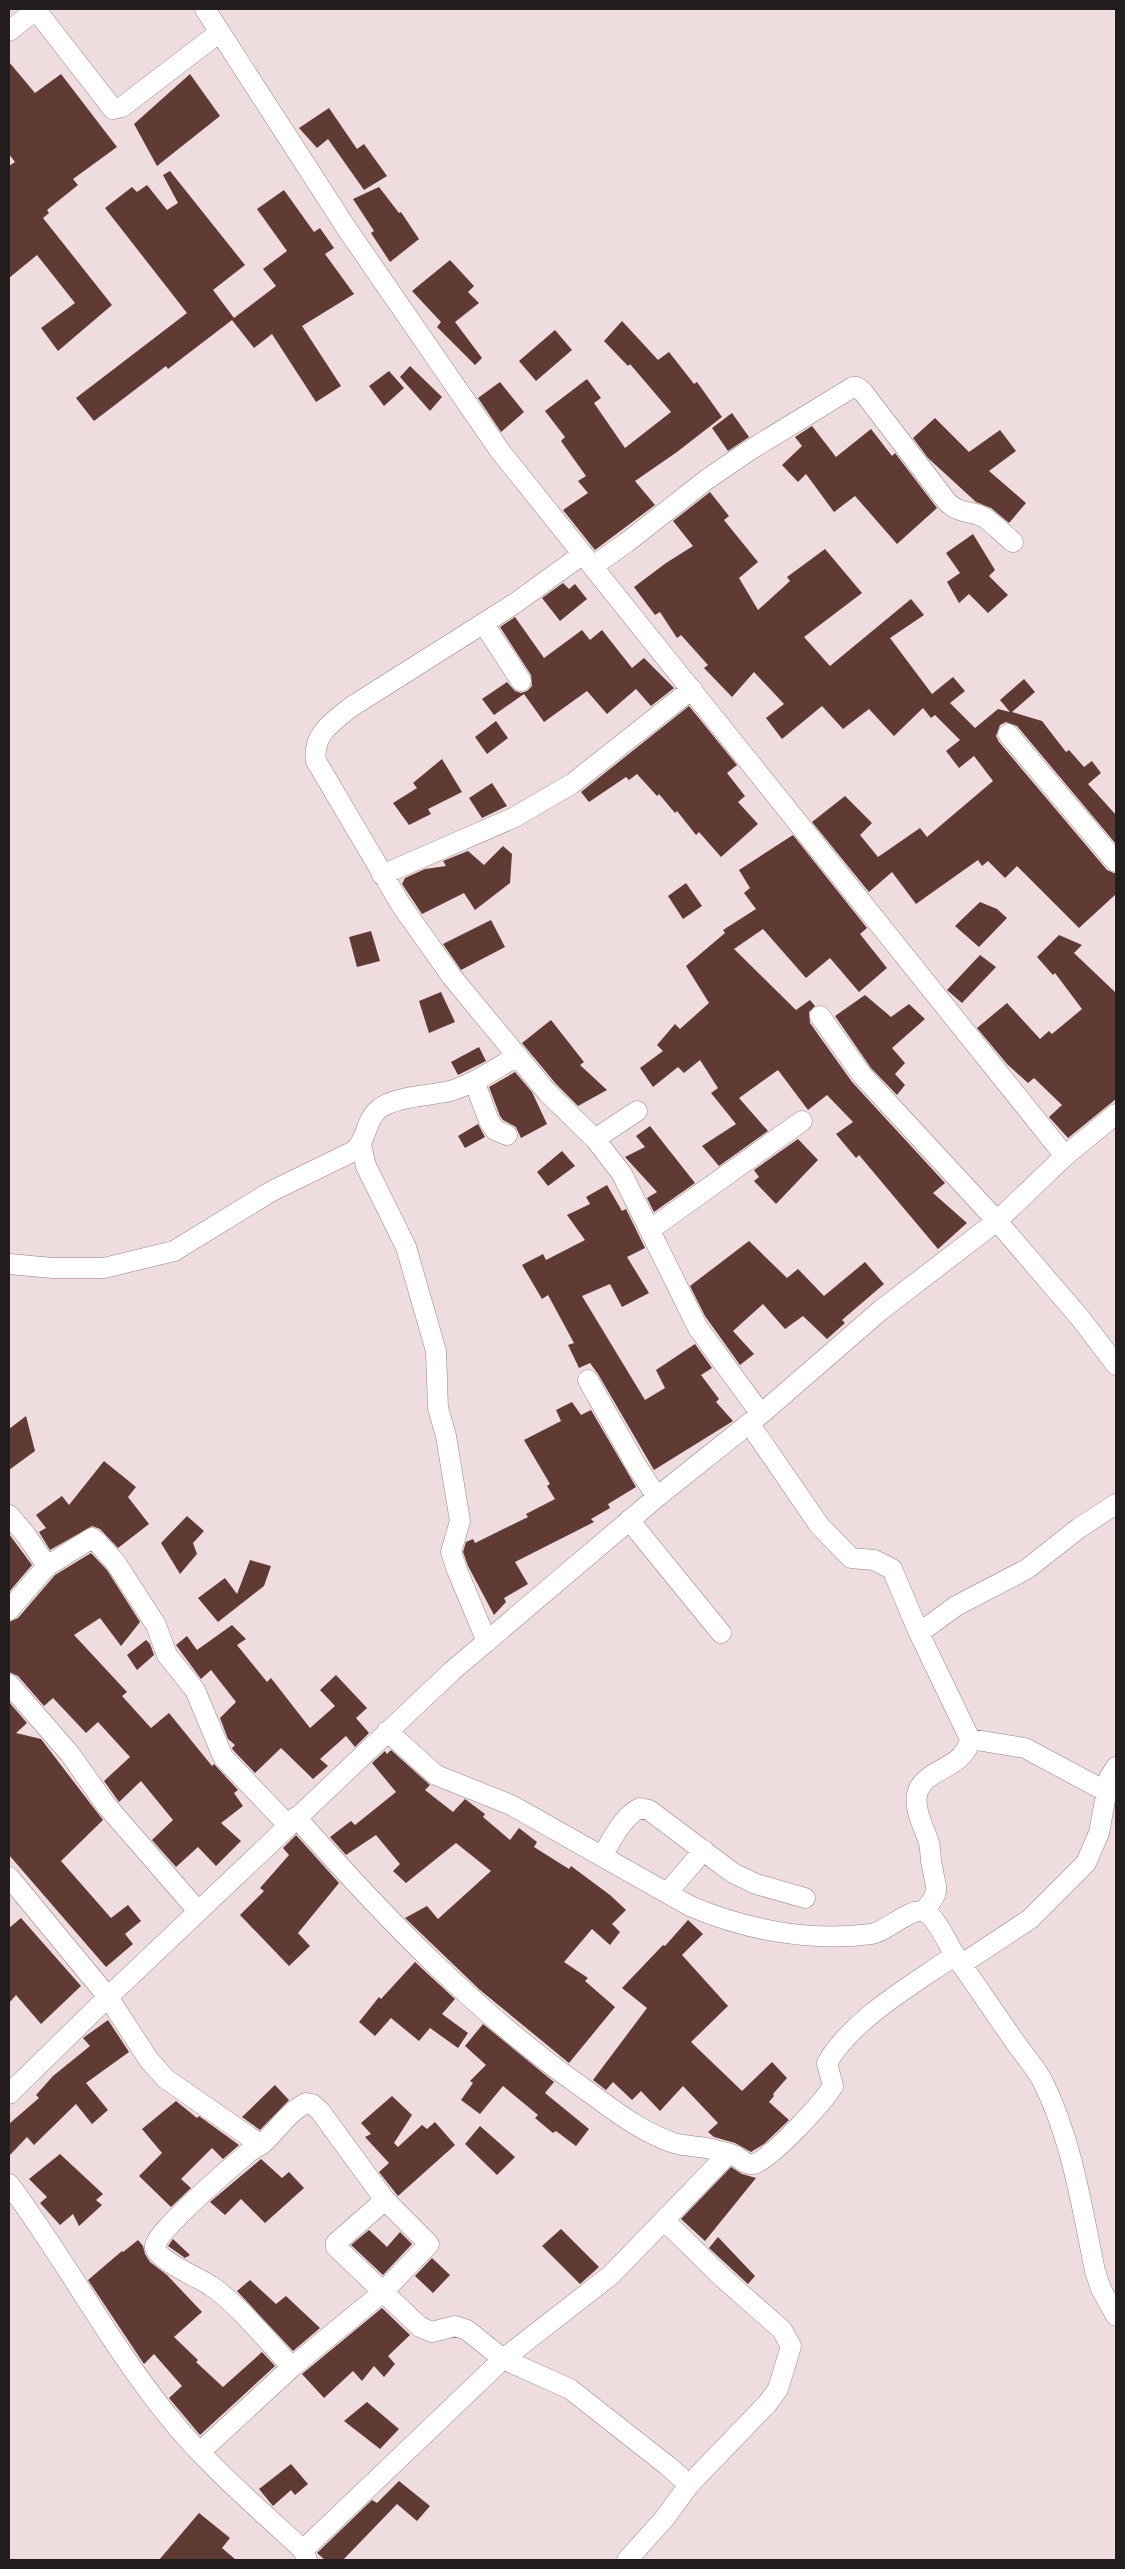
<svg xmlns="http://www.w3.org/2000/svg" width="1125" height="2569" font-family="'Work Sans',sans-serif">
<rect width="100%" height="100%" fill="#eedcde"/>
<path fill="#5f3b34" d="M9,62l26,31 26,-19 56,73 -44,32 5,6 -31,25 2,3 -6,5 69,87 -54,46 -17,-23 34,-25 -38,-48 -28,23v-112l6,-4 -6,-8z
M190,74l30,42 -63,50 -23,-42z
M329,108l28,41 7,-5 23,32 -23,14 -36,-51 -11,9 -18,-20z
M170,171l75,94 -32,25 21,28 42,-32 -13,-17 24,-18 -30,-42 27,-19 30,42 6,-4 14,20 -9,6 29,40 -52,32 39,60 -25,16 -44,-68 -18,14 -22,-28 -64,49 -2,-3 -72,55 -18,-23 111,-85 -82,-105 27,-21 5,5 10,-7 20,25 11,-7 -15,-28z
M379,187l20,26 2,-1 18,27 -29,23 -19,-29 3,-2 -21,-32z
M450,260l24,26 -6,6 11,11 -24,19 27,36 -7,7 -38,-38 4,-5 -29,-31z
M622,321l36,39 11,-8 25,32 3,-2 25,35 -45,35 -42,29 20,24 -60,45 -32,-40 25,-17 -10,-12 8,-5 -25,-35 4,-4 -20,-26 42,-32 14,19 -7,5 31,45 46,-36 -41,-48 -2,2 -24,-25z
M555,330l17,20 -36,31 -17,-20z
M410,366l32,31 -12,14 -30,-34z
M389,371l15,17 -20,18 -15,-20z
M500,382l24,30 -23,20 -23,-34z
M732,413l17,24 -21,14 -16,-23z
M935,418l34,34 31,-22 16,21 -27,20 37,32 -17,20 -18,-15 -15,-6 -48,-44 -15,-20z
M812,426l24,31 35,-28 21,27 3,-3 42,55 -40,36 -42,-48 -21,16 -28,-38 -8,8 -16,-17 20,-19 -7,-9z
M710,492l19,24 -5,4 34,42 -19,16 19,32 32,-29 -3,-4 38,-28 37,44 -58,44 26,29 81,-67 13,16 -34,23 42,56 21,-17 12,14 -15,12 25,25 23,-19 12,3 -10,-12 24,-21 11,13 -23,20 30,9 24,31 3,-2 15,17 8,-6 9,12 -13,11 28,31v29l-99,-118 -11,-4 -6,3 -4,11 3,6 108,128 9,4v20l-37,34 -62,-62 -12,12 -17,-17 -6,5 -4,-6 -62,44 -24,-32 -23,20 -57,-70 33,-26 27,27 -12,12 18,22 42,-29 7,9 66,-56 -19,-25 -15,12 -13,-17 14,-11 -25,-25 -4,3 -8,-10 -29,28 -25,-27 -26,20 -21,-23 -40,33 -16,-21 18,-14 -30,-32 -22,25 -28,-29 4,-3 -27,-30 -4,3 -17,-26 -5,3 -21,-28 32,-24 27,-17 -20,-25z
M973,534l22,36 -6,6 19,19 -20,18 -19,-19 -10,9 -12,-21 13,-9 -14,-20z
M563,583l6,6 6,-5 12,15 -27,22 -18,-23z
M515,617l29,41 38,-28 8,10 12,-10 30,38 12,-10 30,30 -23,18 -15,-17 -29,25 -20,-23 -43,31 -20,-28 -30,21 -12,-16 25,-17 8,9 6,2 6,-2 5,-5 -1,-11 -31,-48z
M689,706l48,59 -10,8 18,23 -7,6 20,22 -37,33 -22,-25 -3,3 -19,-24 -2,2 -16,-19 -2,2 -20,-22 -8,6 -3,-3 -37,25 -8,-10z
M496,721l12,17 -21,16 -12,-17z
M442,759l20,33 -34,17 3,5 -22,11 -16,-22 24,-15 -4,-5z
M492,783l15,23 -25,12 -13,-20z
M793,835l74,93 -7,6 27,34 -28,24 -29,-34 -24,20 -43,-49 -29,20 62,61 14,-10 5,6 -6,6 1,11 42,59 93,101 -12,10 34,30 -29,26 -79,-94 -3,3 -20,-24 17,-12 -26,-27 -19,15 -30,-40 -39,28 29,33 -49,35 -17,-20 34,-22 -25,-31 7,-5 -18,-28 -16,13 -6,-6 -25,20 -13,-19 23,-17 -6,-6 18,-21 5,5 29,-26 -23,-37 39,-33 -2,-3 33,-21 -12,-16 6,-5 -11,-18z
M503,846l9,8 -2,29 -35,27 -11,-17 -42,21 -20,-30 3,-6 20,-9 21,-3 -3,-5 25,-10 16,14z
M686,883l16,23 -19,13 -15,-23z
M980,902l17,7 10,9 -28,29 -24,-21z
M491,920l14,27 -44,23 -18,-26z
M371,931l9,30 -23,6 -8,-30z
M1059,935l23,10 -8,8 42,40v106l-48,39 -19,-21 13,-12 -28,-27 -6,5 -21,-19 -30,-36 30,-25 33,36 9,-8 3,3 30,-25 -27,-36 -2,2 -16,-18z
M980,955l16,12 -34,36 -15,-13z
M441,992l14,30 -26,11 -10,-32z
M865,995l26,22 18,-13 16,15 -33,29 13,15 -10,11 10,11 -8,10 -26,-27 -36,-52z
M551,1020l33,42 -4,3 27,25 -29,16 -22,-22 -34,-41z
M479,1047l7,14 -28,14 -7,-13z
M515,1072l17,20 15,32 -26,14 -5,-11 -13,-7 -3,-4 -11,-29z
M478,1124l7,13 -20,11 -7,-12z
M650,1126l45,57 -41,29 -7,-14 10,-6 -32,-35 20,-10 -9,-11z
M798,1139l20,21 -42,44 -22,-23 5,-4 -5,-7z
M562,1151l13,15 -27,20 -11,-14z
M607,1185l15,26 4,-2 19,39 -18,9 22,36 -27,14 -12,-23 -28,12 63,104 20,-12 -9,-18 39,-26 17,24 -11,7 18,24 -3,3 17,19 -79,49 -56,-96 -8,-11 -11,5 -11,-23 6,-2 -26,-48 -6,4 -20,-34 21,-11 3,6 39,-20 -18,-25 23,-11 -4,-7z
M749,1241l38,37 11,-9 26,27 41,-34 19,22 -42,36 3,3 -18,16 -24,-23 -18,13 -22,-25 -30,27 21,23 -14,11 -35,-49 -15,-30z
M572,1402l9,13 10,-5 45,77 -28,17 2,4 -19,11 3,3 -79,40 13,22 -24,14 2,4 -12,13 -26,-49 -5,-14 3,-10 7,-3 2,4 53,-26 -2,-3 29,-15 -8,-13 3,-2 -26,-44 37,-19 -5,-11z
M26,1416l9,35 -26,19v-41z
M104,1461l32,26 -8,10 21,27 -31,24 -18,-19 -8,-3 -42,24 -11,-18 7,-4 -10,-13 26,-19 7,9z
M187,1516l17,15 -11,12 4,11 -17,20 -19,-31z
M9,1534l23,31 -23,27z
M91,1553l16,17 33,52 -19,24 -21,-28 -26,17 53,57 -5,4 29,32 18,-15 43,53 2,-2 24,26 -4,3 9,13 -22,17 20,18 -25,25 -18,-19 -22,20 -24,-27 21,-20 -32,-39 -22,21 -15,-21 26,-24 -32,-35 -12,11 -33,-35 -9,8 -26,-30 -9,-4v-50l9,-4 37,-43z
M250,1560l21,6 -7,20 -46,36 -20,-24 27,-20 12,16z
M232,1625l14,14 -9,6 30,37 4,-4 39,50 25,-22 -15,-16 16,-15 31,33 -11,10 13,15 -14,14 -9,-11 -26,23 8,7 -15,13 -32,-31 -26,25 -22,-23 -1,-2 3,-3 -7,-6 -8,-21 16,-16 -25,-32 -10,9 -25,-34 11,-9 10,14z
M146,1640l4,4 4,11 -17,15 -10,-15z
M9,1702l18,21 -11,10 25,6 62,81 -42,41 50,57 17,-13 13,16 -16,13 8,10 -27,23 -97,-112z
M391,1750l39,35 -5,5 28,22 12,-13 20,15 -2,3 27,23 9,-12 18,14 -3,5 35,22 2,-3 39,29 16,15 -14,14 8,8 -10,13 -18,-16 -28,33 24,16 -3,3 30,26 -46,56 -89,-73 -75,-72 22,-12 11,13 53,-48 -35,-28 -50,40 -13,-12 7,-7 -24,-29 -30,20 -16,-18 21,-16 4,4 41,-33 -24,-29 13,-12 2,3z
M296,1835l43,48 -41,50 12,13 -21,20 -49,-51 24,-24 -4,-3 29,-33 -6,-7z
M21,1918l60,68 -40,38 -25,-29 -7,8v-75z
M688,1920l15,14 -21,21 46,51 -37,36 51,49 30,-29 15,16 -14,16 1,2 -5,6 20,18 -25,24 -13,8 -16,-9 -21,-6 -6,-5 10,-9 -35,-37 -23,25 -19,-20 -9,9 -19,-18 -7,8 -13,-10 54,-72 -25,-20 41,-43 2,1z
M415,1962l40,37 -13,15 26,19 -10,15 -28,-20 -11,13 -28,-23 -16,18 -16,-14 20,-25 2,2z
M108,2020l21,32 -43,31 22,27 -16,14 -16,-20 -42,41 -7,-8 -18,19v-32l30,-26 -3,-3 17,-19 37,-30 -7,-8z
M483,2024l71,58 -9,11 44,36 -13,17 -20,-15 -3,2 -18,-15 3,-3 -35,-29 -23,28 -19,-14 12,-17 -3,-2 16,-16 -21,-19z
M275,2085l14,15 -29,30 -18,-13z
M392,2096l20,19 -18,28 4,4 24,-22 5,4 8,-7 20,23 -57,51 -19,-24 10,-9 -24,-26 6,-3 -10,-11z
M176,2101l21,17 2,-2 40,29 -16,14 -11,-11 -31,31 10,9 -20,19 -32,-31 23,-23 -20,-24z
M480,2126l35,31 -18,18 -32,-31z
M60,2154l43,40 -7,6 6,5 -23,21 -6,-12 -13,11 -20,-22 7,-6 -18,-18z
M261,2159l21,19 7,-6 15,16 -39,35 -24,-24 -16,16 -15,-13z
M731,2167l11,7 14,4 -51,63 -24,-22z
M561,2229l38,38 -19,17 -38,-38z
M369,2230l18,17 13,-15 12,12 -29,31 -32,-30z
M718,2237l37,39 -7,8 -39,-36z
M173,2239l17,16 -5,3 -17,-12z
M138,2240l5,6 2,8 5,8 17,13 35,37 -28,25 24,23 -2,2 27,25 39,-35 13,14 -75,69 -31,-37 13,-12 -28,-32 -10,10 -56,-84 34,-29 1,1z
M432,2258l18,17 -17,18 -18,-17z
M250,2280l26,24 10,-8 34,32 -27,23 -56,-60z
M382,2308l28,27 -22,21 7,8 -11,13 -10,-11 -12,15 -9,-10 -29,27 -22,-24z
M367,2402l32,27 -19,20 -36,-28z
M291,2464l17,20 -13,11 -4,-5 -18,16 -14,-17z
M399,2481l31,25 -13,15 -20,-17 -54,56h-18l-8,-7 55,-53 5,3z
M199,2513l31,25 -8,10 14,12h-77z"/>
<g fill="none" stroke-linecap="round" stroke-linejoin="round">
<g stroke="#968587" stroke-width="21">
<path id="minor" d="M38,9l-2,1 77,99 9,-2 98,-75
M205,9l142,220 153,222 565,705
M9,31l27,-21
M583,554l-69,50 -163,103c-19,15 -39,28 -35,54l85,144 51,72 95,115 48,47 27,35 76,154 63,86
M593,566l33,-23 80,-63 44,-30 103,-63h4l6,5 85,111c15,13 23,6 37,15 10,7 19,17 28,24
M484,624l37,57
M1008,734l108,128
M382,875l133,-58 58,-34 119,-94
M820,1016l42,59 135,146 84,98 35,46
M474,1081l15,40 6,9 12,5
M595,1139l42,-28
M361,1145l5,21 40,81 30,104 2,57 8,28 14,85 -9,31 6,18 30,72
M651,1229l151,-108
M9,1264l44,4h51l70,-17 98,-60 82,-40c14,-12 11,-31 25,-42 16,-13 51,-13 71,-18 24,-7 46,-23 68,-35
M588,1380l48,85 21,32
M749,1423l70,102 32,33 23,2 18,9 27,64 51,106c-5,30 -44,29 -52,52 -6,16 7,38 11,52 2,8 1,16 3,23 4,25 10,23 -8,45
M9,1515l17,20 21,31 -38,44
M629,1520l92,113
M47,1566l45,-28 6,5 18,20 40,62 11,30 28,35 28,67 65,68
M919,1633l37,-27 71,-37 52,-41 37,-24
M9,1684l61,70 36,51 92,106
M387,1731l49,44 75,30 179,101c56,24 121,36 181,28 14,-1 40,-28 54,-22 11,4 23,33 30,43 20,29 40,58 60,87 9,13 21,26 28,40 29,58 39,126 52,189l6,18 15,27
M970,1739l55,9 82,44
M296,1817c89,101 183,199 294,276 26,19 53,40 84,50 13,4 28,3 41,7 6,2 13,2 18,5 7,2 11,10 20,9 16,-2 71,-63 80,-78l-6,-23c26,-45 86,-78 128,-108
M602,1856c10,-16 20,-39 38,-48l9,2 84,63 23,11 49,14
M9,1877l99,120 41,63 17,19 95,66
M667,1893l37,-43
M962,1964l68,-45 56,-56 13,-30 10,-55 7,-11
M9,2094l99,-97 344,-326 205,-174 104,-83 120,-104 116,-89 68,-65 51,-42
M9,2184c56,75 100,159 159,232 39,49 89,91 135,134l4,10
M385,2200l-49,43v4l84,80 12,5 23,-6 12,4 36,29 67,30 98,77 21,19
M200,2452l92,-85 91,-75 46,-48 -44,-44 -65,-89 -8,-7 -6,-1c-18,9 -29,28 -44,41 -4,3 -9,5 -13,8 -13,11 -99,84 -94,96 5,14 43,29 56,38 25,16 59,58 81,81
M303,2550l200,-191 108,-84 117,-121
M627,2560l37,-41 25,-34 78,-81 11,-15 13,-43 -9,-16 -60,-53 -57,-56"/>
</g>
<use href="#minor" stroke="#fff" stroke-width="20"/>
</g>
<rect width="1125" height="2569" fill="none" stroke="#241d1e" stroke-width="20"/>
</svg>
